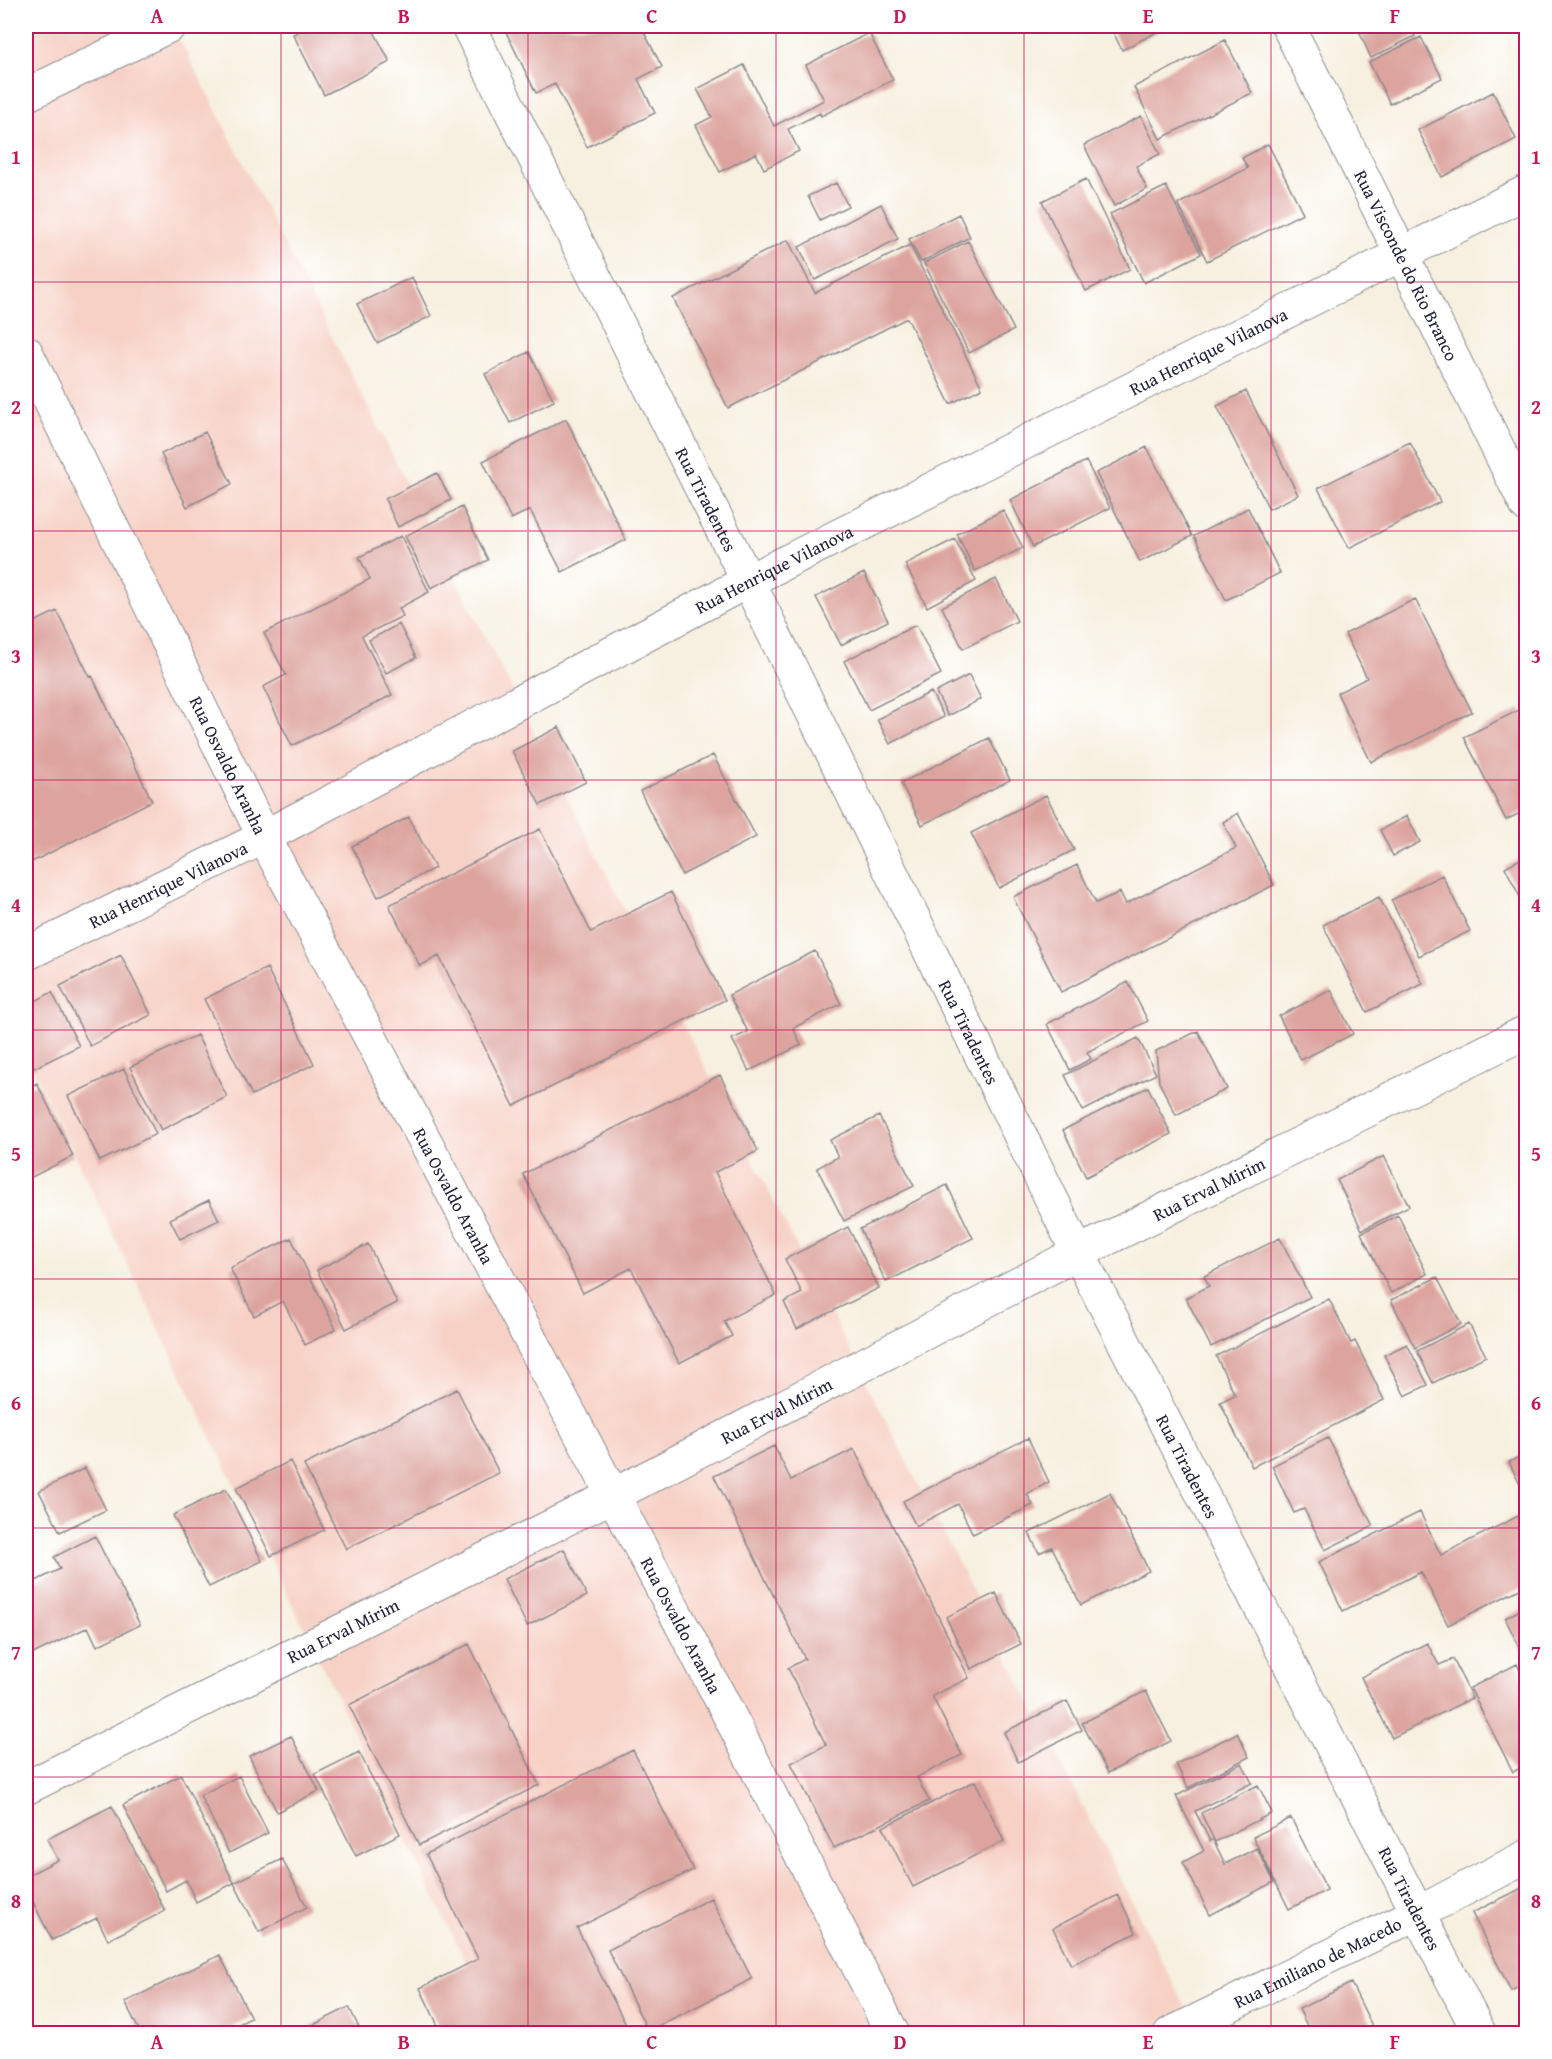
<svg xmlns="http://www.w3.org/2000/svg" width="1552" height="2059" font-family="'Gentium Book Plus',serif">
<rect width="100%" height="100%" fill="#fff"/>
<filter id="ink" filterUnits="userSpaceOnUse"><feTurbulence type="fractalNoise" baseFrequency=".0167" numOctaves="2"/><feDisplacementMap in="SourceGraphic" scale="12" xChannelSelector="R" yChannelSelector="G"/><feConvolveMatrix kernelMatrix="1 2 1 2 8 2 1 2 1" color-interpolation-filters="sRGB"/></filter>
<filter id="wash" filterUnits="userSpaceOnUse"><feTurbulence type="fractalNoise" baseFrequency=".008" numOctaves="4" result="noise"/><feDisplacementMap in="SourceGraphic" scale="24" xChannelSelector="R" yChannelSelector="G"/><feGaussianBlur stdDeviation="1.35" result="paint"/><feColorMatrix in="noise" values="0 0 0 0 0 0 0 0 0 0 0 0 0 0 0 0 0 1.4 0 .05"/><feComposite in="paint" operator="in"/></filter>
<g filter="url(#wash)">
<rect width="100%" height="100%" fill="#f7f0e0"/>
<path fill="#f7d1c6" d="M26,26h147l1026,2007h-699l-474,-978z"/>
<g id="blocks">
<path fill="#dda49f" d="M310,26h61l19,36 -66,33 -31,-61z
M514,26h127l21,41 -24,12 17,34 -68,34 -32,-63 -19,9 -31,-63z
M1110,26h59l-47,24z
M1357,26h53l5,10 -44,22z
M869,33l24,47 -72,36 -1,-3 -32,16 11,22 -35,18 -8,-16 -36,19 -24,-47 16,-8 -15,-28 47,-24 30,61 50,-26 -18,-35z
M1421,37l21,41 -52,26 -21,-42z
M1225,40l27,53 -92,46 -26,-52z
M1493,92l23,47 -74,38 -24,-47z
M1141,116l19,38 -24,12 11,23 -33,17 -30,-61z
M1268,144l35,69 -96,48 -29,-57 70,-36 -6,-10z
M1086,179l44,90 -44,22 -44,-90z
M836,183l12,23 -28,14 -12,-24z
M1166,186l35,68 -57,29 -34,-69z
M881,204l17,35 -83,41 -16,-33z
M959,214l11,23 -49,25 -12,-23z
M788,240l27,53 95,-48 72,143 -32,16 -43,-86 -179,90 -55,-110z
M968,241l46,89 -45,23 -45,-90z
M412,277l19,39 -54,27 -20,-39z
M529,352l25,49 -44,22 -25,-49z
M1246,391l52,104 -29,14 -52,-103z
M566,419l60,121 -64,32 -32,-62 -19,9 -28,-58z
M205,432l27,52 -45,23 -26,-53z
M1410,442l30,60 -91,46 -31,-60z
M1147,447l45,89 -52,26 -44,-89z
M1086,461l24,47 -77,39 -23,-47z
M437,473l14,27 -53,27 -13,-28z
M462,507l26,53 -57,28 -26,-52z
M1248,508l32,65 -54,27 -32,-64z
M1003,510l20,38 -48,23 -18,-37z
M401,536l28,56 -30,16 4,8 -41,20 30,59 -100,51 -29,-59 23,-12 -22,-42 106,-54 -11,-22z
M955,539l21,42 -49,26 -22,-43z
M864,573l24,48 -47,24 -25,-48z
M996,579l21,42 -54,28 -21,-42z
M1415,599l57,113 -101,50 -34,-69 30,-15 -22,-44z
M57,611l33,66 2,-1 60,125 -126,64v-239z
M399,624l17,34 -30,15 -17,-33z
M916,625l25,49 -72,36 -25,-49z
M969,675l12,24 -33,17 -12,-24z
M931,692l13,25 -54,27 -13,-25z
M1521,709l5,12v89l-20,10 -42,-83z
M559,727l27,55 -46,23 -28,-54z
M989,738l21,42 -88,45 -21,-42z
M713,755l43,82 -74,38 -42,-84z
M1046,795l28,55 -75,38 -28,-55z
M1238,813l36,72 -213,107 -48,-95 64,-32 19,38 24,-11 6,12 110,-56 -13,-26z
M1407,816l13,26 -27,14 -13,-26z
M409,817l26,51 -57,29 -26,-51z
M540,829l51,103 80,-40 54,108 -211,106 -75,-150 -19,10 -31,-61z
M1526,856v53l-21,-42z
M1442,875l28,56 -51,25 -28,-56z
M1379,897l44,87 -56,28 -44,-87z
M815,951l26,53 -48,24 8,17 -52,26 -17,-32 16,-7 -19,-37z
M121,955l30,60 -61,31 -30,-60z
M267,968l47,96 -62,31 -48,-96z
M1128,982l20,39 -61,31 4,7 -21,11 -23,-46z
M1331,990l22,44 -52,26 -22,-44z
M52,992l27,54 -53,26v-66z
M1198,1031l29,58 -51,26 -17,-33 -3,-31z
M197,1035l30,62 -66,33 -31,-63z
M1138,1038l18,36 -73,37 -18,-36z
M124,1069l32,65 -56,27 -32,-65z
M720,1075l38,76 -43,21 61,123 -52,26 8,15 -53,27 -48,-95 -48,25 -60,-119z
M37,1083l36,73 -47,24v-91z
M1148,1087l23,47 -85,43 -23,-47z
M879,1116l35,70 -70,35 -27,-53 21,-11 -8,-17z
M1384,1156l25,50 -47,24 -25,-50z
M947,1185l26,53 -87,44 -26,-53z
M209,1200l10,20 -39,19 -10,-20z
M1398,1215l29,59 -36,19 -30,-60z
M848,1227l31,61 -82,41 -13,-27 18,-9 -17,-34z
M291,1238l45,91 -31,16 -22,-44 -29,15 -24,-48z
M1280,1238l30,59 -99,50 -25,-49 23,-12 -5,-10z
M368,1244l29,59 -51,26 -29,-59z
M1437,1277l24,47 -46,24 -24,-48z
M1329,1299l22,44 4,-2 29,59 -132,67 -32,-65 15,-7 -19,-39z
M1469,1324l17,32 -53,27 -16,-32z
M1407,1344l21,41 -23,11 -21,-41z
M457,1389l42,84 -153,76 -42,-84z
M1028,1438l21,44 -22,12 6,11 -60,29 -15,-30 -42,22 -13,-25z
M1328,1438l45,88 -48,24 -21,-41 -10,4 -22,-47z
M774,1446l17,34 63,-31 115,229 -37,18 30,59 -45,22 12,24 -95,47 -43,-85 35,-18 -38,-77 17,-9 -91,-183z
M1526,1453v44l-17,-35z
M290,1461l34,69 -53,26 -35,-68z
M85,1468l21,42 -46,22 -21,-41z
M226,1489l36,72 -53,26 -36,-72z
M1110,1493l39,78 -68,34 -29,-58 -13,6 -10,-20z
M1420,1512l21,43 85,-43v74l-78,39 -27,-53 -78,39 -24,-49z
M95,1536l45,89 -43,21 -9,-19 -55,27 -7,-16v-52l34,-17 -6,-12z
M564,1549l23,47 -60,30 -23,-47z
M996,1593l25,51 -50,25 -25,-52z
M1526,1607v54l-21,-43z
M1427,1643l12,22 14,-6 19,39 -80,40 -31,-61z
M469,1644l70,141 -120,60 -70,-140z
M1517,1664l9,19v82l-13,7 -43,-84z
M1146,1691l25,50 -63,32 -26,-50z
M1067,1701l15,29 -64,32 -14,-30z
M1237,1733l12,24 -61,31 -12,-24z
M291,1736l28,55 -42,21 -28,-56z
M633,1750l60,120 -116,58 51,101 -8,5h-178l-22,-46 58,-29 -52,-105z
M359,1752l41,82 -44,22 -41,-82z
M1242,1763l10,20 -57,28 15,30 3,-2 12,25 32,-16 17,34 -64,33 -27,-53 21,-11 -28,-55z
M181,1775l53,108 -38,19 -10,-22 -20,11 -43,-86z
M239,1776l29,57 -39,20 -29,-58z
M975,1781l29,60 -91,46 -30,-60z
M1258,1785l14,28 -57,29 -14,-29z
M112,1806l53,105 -57,29 -11,-22 -45,22 -26,-52v-12l32,-16 -11,-21z
M1291,1818l36,72 -38,19 -36,-72z
M282,1859l25,48 -48,25 -25,-49z
M1526,1886v97l-15,8 -39,-78z
M1118,1895l18,38 -65,32 -18,-37z
M711,1898l41,81 -104,52 -40,-81z
M220,1955l31,63 -32,16h-18l-2,-3 -5,3h-53l-16,-32z
M1351,1983l25,51h-65l-12,-25z
M349,2007l13,27h-67z
M1260,2028l2,6h-14z"/>
</g>
</g>
<g filter="url(#ink)">
<use href="#blocks" fill-opacity="0" stroke="#8c898e" stroke-width="1.5"/>
<g fill="none" stroke-linecap="round" stroke-linejoin="round">
<g stroke="#8c898e" stroke-width="35">
<g id="street">
<path id="s1" d="M468,26l280,555 330,672 402,781"/>
<path id="s2" d="M1288,26l238,479"/>
<path d="M26,95l143,-69"/>
<path id="s3" d="M264,837l484,-256 778,-389"/>
<path id="s4" d="M26,1788l586,-292 466,-243 448,-221"/>
<path id="s5" d="M1170,2034l248,-121 108,-56"/>
</g>
</g>
<g stroke="#8c898e" stroke-width="35">
<g id="secondary">
<path id="s6" d="M26,352l238,485 460,868 169,329"/>
<path id="s7" d="M26,954l238,-117"/>
</g>
</g>
<use href="#street" stroke="#fff" stroke-width="33"/>
<use href="#secondary" stroke="#fff" stroke-width="33"/>
</g>
</g>
<path fill="none" stroke="#c2185b" stroke-width="1.5" stroke-opacity="0.55" d="M281,26v2008M528,26v2008M776,26v2008M1024,26v2008M1271,26v2008M26,282h1500M26,531h1500M26,780h1500M26,1030h1500M26,1279h1500M26,1528h1500M26,1777h1500"/>
<g text-anchor="middle" dominant-baseline="central" stroke-width="6" stroke-linejoin="round" paint-order="stroke">
<g font-size="18" fill="#22223b" stroke="#fff">
<text stroke="none"><textPath href="#s2" startOffset="267">Rua Visconde do Rio Branco</textPath></text>
<text stroke="none"><textPath href="#s3" startOffset="1062">Rua Henrique Vilanova</textPath></text>
<text stroke="none"><textPath href="#s1" startOffset="530">Rua Tiradentes</textPath></text>
<text stroke="none"><textPath href="#s3" startOffset="576">Rua Henrique Vilanova</textPath></text>
<text stroke="none"><textPath href="#s6" startOffset="460">Rua Osvaldo Aranha</textPath></text>
<text stroke="none"><textPath href="#s7" startOffset="158">Rua Henrique Vilanova</textPath></text>
<text stroke="none"><textPath href="#s1" startOffset="1124">Rua Tiradentes</textPath></text>
<text stroke="none"><textPath href="#s4" startOffset="1326">Rua Erval Mirim</textPath></text>
<text stroke="none"><textPath href="#s6" startOffset="946">Rua Osvaldo Aranha</textPath></text>
<text stroke="none"><textPath href="#s4" startOffset="840">Rua Erval Mirim</textPath></text>
<text stroke="none"><textPath href="#s1" startOffset="1610">Rua Tiradentes</textPath></text>
<text stroke="none"><textPath href="#s6" startOffset="1432">Rua Osvaldo Aranha</textPath></text>
<text stroke="none"><textPath href="#s4" startOffset="354">Rua Erval Mirim</textPath></text>
<text stroke="none"><textPath href="#s1" startOffset="2096">Rua Tiradentes</textPath></text>
<text stroke="none"><textPath href="#s5" startOffset="164">Rua Emiliano de Macedo</textPath></text>
</g>
</g>
<rect width="1552" height="2059" fill="none" stroke="#fff" stroke-width="66"/>
<rect x="33" y="33" width="1486" height="1993" fill="none" stroke="#c2185b" stroke-width="2"/>
<g font-size="20" text-anchor="middle" font-weight="bold" fill="#c2185b">
<text x="157" y="23">A</text>
<text x="404" y="23">B</text>
<text x="652" y="23">C</text>
<text x="900" y="23">D</text>
<text x="1148" y="23">E</text>
<text x="1395" y="23">F</text>
<text x="16" y="164">1</text>
<text x="1536" y="164">1</text>
<text x="16" y="414">2</text>
<text x="1536" y="414">2</text>
<text x="16" y="663">3</text>
<text x="1536" y="663">3</text>
<text x="16" y="912">4</text>
<text x="1536" y="912">4</text>
<text x="16" y="1161">5</text>
<text x="1536" y="1161">5</text>
<text x="16" y="1410">6</text>
<text x="1536" y="1410">6</text>
<text x="16" y="1659">7</text>
<text x="1536" y="1659">7</text>
<text x="16" y="1908">8</text>
<text x="1536" y="1908">8</text>
<text x="157" y="2049">A</text>
<text x="404" y="2049">B</text>
<text x="652" y="2049">C</text>
<text x="900" y="2049">D</text>
<text x="1148" y="2049">E</text>
<text x="1395" y="2049">F</text>
</g>
</svg>
